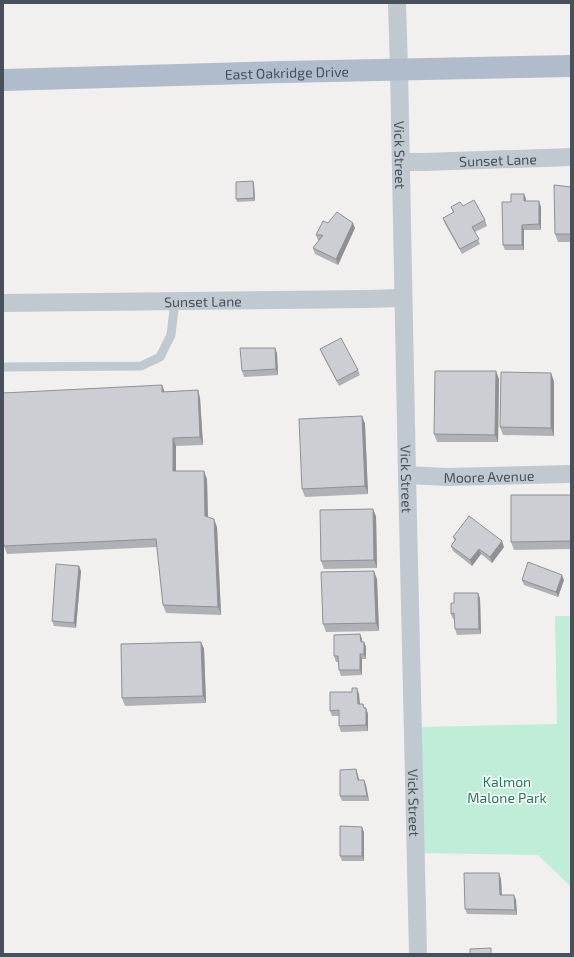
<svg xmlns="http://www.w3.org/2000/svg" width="574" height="957" font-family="'Exo 2',sans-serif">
<rect width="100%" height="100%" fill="#f2f0ef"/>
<path fill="#c0edd7" d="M555,616h16v271l-33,-32 -119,-2 -3,-126 141,-3z"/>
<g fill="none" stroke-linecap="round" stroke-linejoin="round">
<path stroke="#c0c8d0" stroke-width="9" d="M3,367l138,-1 19,-9 11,-22 4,-34"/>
<g stroke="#c0c8d0" stroke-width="18">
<path id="s1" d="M397,3l2,67 8,405 11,479"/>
<path id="s2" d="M401,162h23l147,-5"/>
<path id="s3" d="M3,303l362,-4 38,-1"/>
<path id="s4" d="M407,475l40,2 124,-3"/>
</g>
<path stroke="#b0bbcc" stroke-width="22" id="s5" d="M3,80l280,-8 288,-6"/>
</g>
<path fill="#afb1b6" d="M253,181l1,3 1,17 -18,1 -1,-3z
M571,187v55h-13l-3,-8z
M524,194l2,5v2l15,6v23h-17v20h-19l-2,-5 8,-43z
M463,206l22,14 2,6 -12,6 5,12 -18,10 -17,-30 -2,-6 10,-5 -2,-6z
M328,223l27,5 -17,37 -23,-11 -2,-6 6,-8h-1l-2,-5z
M320,349l38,21 2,5 -21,11 -17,-32z
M277,353l1,22 -34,2 -2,-6z
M499,379l-1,63h-61l-3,-8z
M554,381v55l-51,-1 -3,-8z
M162,385l2,7 34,-2 2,8 3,47 -27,1v25l31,8 1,38 9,10 4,88 -55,-2 -3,-8 -6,-58 -150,7 -3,-8z
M362,416l3,8 3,70 -63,3 -3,-8z
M571,495v54l-57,1 -3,-8z
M376,516l1,52 -53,1 -3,-8z
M453,537l51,10 -12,16 -11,-9 -9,12 -19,-15 -2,-5 4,-5z
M81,571l-5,57 -22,-2 -2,-5z
M377,579l2,52 -53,1 -3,-8z
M522,580h42l-6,17 -34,-12z
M480,598l1,36 -24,1 -2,-6v-10h-2l-2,-5 3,-11z
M360,634l2,5v3h2l2,5v12h-4v16l-21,1 -2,-6 -1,-8h-2l-2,-6z
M201,642l3,7 2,54 -81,3 -3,-8z
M359,694l1,10 6,4 2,6v17l-27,1 -2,-6v-10h-7l-2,-5z
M356,769l3,11 7,5 3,16h-27l-2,-5z
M364,832v29h-22l-2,-5z
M501,879l1,16h12l2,5 1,15 -50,-1 -2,-5z"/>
<path fill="#8f9094" d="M253,181l1,3 1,17 -1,-3z
M524,194l2,5v8l-2,-6z
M539,201l2,6v23l-2,-6z
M353,223l2,5 -17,37 -2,-6z
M522,225l2,5v20l-2,-5z
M275,348l2,5 1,22 -2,-6z
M496,371l3,8 -1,63 -3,-7z
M551,373l3,8v55l-3,-8z
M162,385l3,8 -3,-1z
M198,390l2,8 3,47 -3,-8z
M362,416l3,8 3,70 -3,-8z
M173,438l3,8v33l-3,-8z
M204,471l3,8 1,45 -3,-8z
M373,509l3,7 1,52 -3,-8z
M214,519l3,8 4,88 -3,-8z
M502,541l2,6 -12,16 -2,-6z
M479,549l2,5 -9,12 -2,-6z
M79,566l2,5 -5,57 -2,-5z
M374,571l3,8 2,52 -3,-8z
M562,575l2,5 -6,17 -2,-5z
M478,593l2,5 1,36 -2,-5z
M360,634l2,5 1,8 -2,-5z
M201,642l3,7 2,54 -3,-7z
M364,642l2,5v12l-2,-5z
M360,654l2,5v16l-2,-5z
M357,688l2,6 1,15 -2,-5z
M366,708l2,6v17l-2,-6z
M356,769l2,6 2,10 -2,-5z
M364,780l2,5 3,16 -2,-5z
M362,827l2,5v29l-2,-5z
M499,873l2,6 1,22 -2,-6z
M514,895l2,5 1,15 -2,-5z"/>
<path fill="#ccced4" stroke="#8f9094" d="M253,181l1,17 -18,1v-17z
M554,185l17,2v47h-16z
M511,194h13v7h15v23l-17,1v20h-19l-1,-43h9z
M474,200l11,20 -13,7 7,12 -19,10 -17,-31 11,-6 -3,-5 9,-5 3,4z
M337,212l16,11 -17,36 -23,-11 10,-13h-7l7,-14 5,2z
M341,338l17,32 -21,11 -17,-32z
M240,348h35l1,21 -34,2z
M435,371h61l-1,64 -61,-1z
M501,372l50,1v55l-51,-1z
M162,385v7l36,-2 2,47 -27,1v33h31l1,45 9,3 4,88 -55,-2 -7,-66 -152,7 -1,-6v-147z
M362,416l3,70 -63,3 -3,-70z
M511,495h60v46l-60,1z
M373,509l1,51 -53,1 -1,-51z
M469,516l33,25 -12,16 -11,-8 -9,11 -19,-14 5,-7 -3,-2z
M528,562l34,13 -6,17 -34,-12z
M56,564l23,2 -5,57 -22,-2z
M374,571l2,52 -53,1 -2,-52z
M454,593h24l1,36h-24l-1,-16 -3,1v-11h3z
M360,634l1,8h3v12h-4v16h-21l-1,-14h-4v-21z
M201,642l2,54 -81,2 -1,-54z
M352,688h5l1,16h5l1,4h2v17l-27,1v-16l-9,1v-19h22z
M356,769l2,11h6l3,16h-27v-26z
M340,826l22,1v29h-22z
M464,873h35l1,22h14l1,15 -50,-1z
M491,948v6h-21v-5z"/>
<g text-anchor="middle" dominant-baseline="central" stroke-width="3" stroke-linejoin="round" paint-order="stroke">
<g font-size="14" fill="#48505c" stroke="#fff">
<text stroke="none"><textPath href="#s5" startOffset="284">East Oakridge Drive</textPath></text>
<text stroke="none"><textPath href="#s1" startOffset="152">Vick Street</textPath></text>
<text stroke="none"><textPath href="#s2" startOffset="97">Sunset Lane</textPath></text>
<text stroke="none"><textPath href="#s3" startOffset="200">Sunset Lane</textPath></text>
<text stroke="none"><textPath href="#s4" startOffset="82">Moore Avenue</textPath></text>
<text stroke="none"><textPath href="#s1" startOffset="476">Vick Street</textPath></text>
<text stroke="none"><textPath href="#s1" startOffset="800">Vick Street</textPath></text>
</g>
<g font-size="14" fill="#1c7a56" stroke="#fff">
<text x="507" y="781">Kalmon<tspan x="507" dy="16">Malone Park</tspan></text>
</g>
</g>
<rect width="574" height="957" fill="none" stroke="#48505c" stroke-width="8"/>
</svg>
